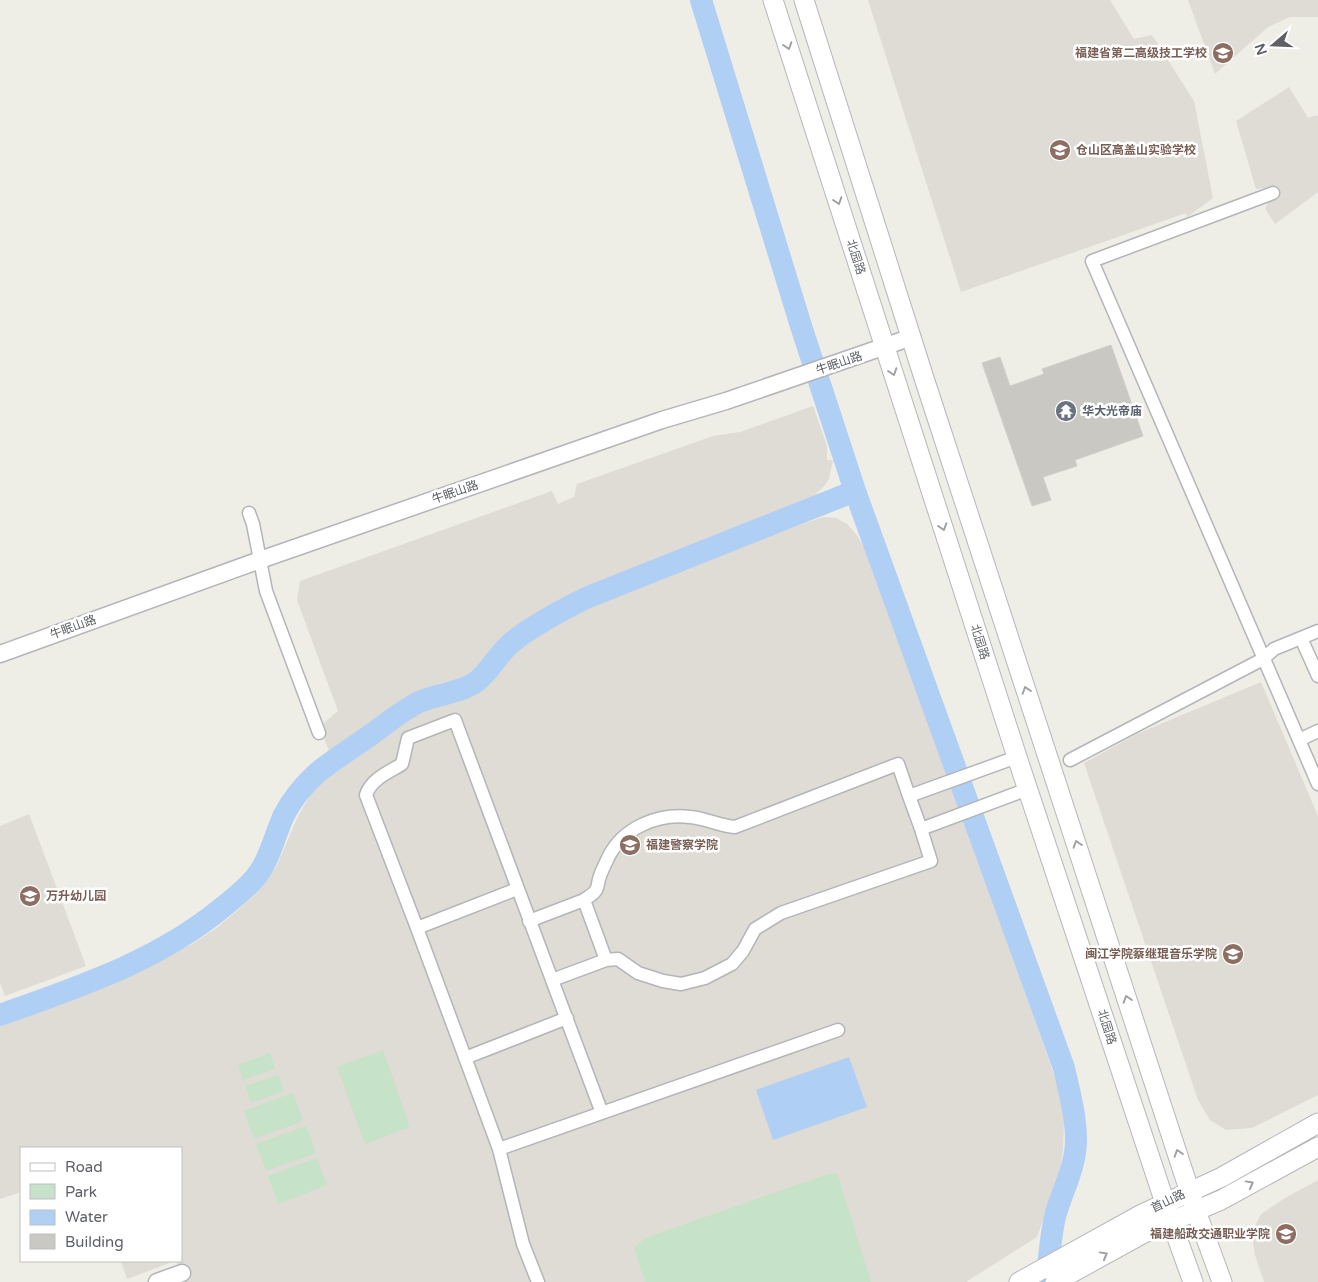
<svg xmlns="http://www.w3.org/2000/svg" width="1318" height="1282" font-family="'Varela Round','Noto Sans SC',sans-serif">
<rect width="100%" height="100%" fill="#eeede6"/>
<path fill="#dedcd5" d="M868,0h242l24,39 18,-4 42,66 19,97 -26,19 -1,-4 -225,79z
M1188,0h130v17h-28l-22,10 -53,47z
M1289,87l19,31 8,-3 2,2v75l-43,32 -10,-15 8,-16 -2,-6 -15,2 -20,-68z
M813,406l14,40v14h6l-4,19 -4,6 -8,8 -6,5 -222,89 -49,26 -36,25 -25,31 -6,4 -10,6 -22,4 -26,11 -61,42 8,12 62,-40 48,-16 11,-5 22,-29 11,-9 67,-41 191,-74 49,-17 13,1 11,6 9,10 8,13 107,293 90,254 3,24 -1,33 -4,24 -22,62 -71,45h-781l-9,-21h5v-113h-160v44l-21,7v-174l54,-19 81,-33 59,-30 25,-17 34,-29 23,-30 23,-53 17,-28 42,-34 -9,-14 -19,15 -11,-26 19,-16 -41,-111 3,-19 252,-90 6,13 16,-7 3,-13 136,-48 27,-4z
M1261,682l57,134v279l-66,33 -26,2 -16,-10 -12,-20 -114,-337 55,-30z
M29,814l57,152 -81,30 -5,-13v-157z
M1318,1180v102h-54l-9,-27 -2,-14 2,-15 6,-12 24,-16z
M121,1261h54l-48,18z"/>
<path fill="#c6e2c9" d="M383,1050l27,77 -45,17 -28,-77z
M270,1053l5,16 -32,11 -5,-15z
M278,1075l6,16 -33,12 -6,-17z
M293,1093l10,28 -49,18 -10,-28z
M306,1126l10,27 -50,18 -10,-27z
M317,1158l10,27 -49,19 -10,-28z
M837,1173l34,109h-226l-11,-34 11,-10 183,-64z"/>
<path fill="#b0cff5" d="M849,1057l18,50 -94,33 -17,-50z"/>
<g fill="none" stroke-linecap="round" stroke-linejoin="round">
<path stroke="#b0cff5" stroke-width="22" d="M701,0l100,326 54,165 209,577c5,23 12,47 12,72 0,26 -13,49 -20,73 -6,22 -7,47 -9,69
M0,1015c78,-28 158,-54 223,-108 11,-9 22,-17 31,-28 16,-18 20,-43 30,-64 8,-16 20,-30 33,-42 17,-14 37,-26 55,-39 15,-11 31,-24 47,-32 18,-8 41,-9 57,-20 13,-10 21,-26 33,-37 18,-17 54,-35 77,-47l269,-107"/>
</g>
<path fill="#cac8c3" stroke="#d2cfc5" d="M1111,345l32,91 -68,24 2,6 -34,11 8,23 -19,6 -50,-143 18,-6 10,29 34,-12 -2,-5z"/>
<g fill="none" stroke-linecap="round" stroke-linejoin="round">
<g stroke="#b3b5b9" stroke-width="15">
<path id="minor" d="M1273,193l-181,68 226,523
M249,513l4,11 13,67 53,142
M1301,638l17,38
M1299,740l19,-9
M1070,760l193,-101 11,-10 44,-18
M909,796l12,33
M584,900c4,-3 10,-6 12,-10 2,-3 2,-7 3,-11 2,-7 6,-15 9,-21 14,-30 50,-45 82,-41 15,1 30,9 45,10l163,-63 11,32 108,-39
M529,921l55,-21 22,60
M417,928l100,-39
M465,1058l102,-40
M602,1113l-50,-133 54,-20 12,-1 20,14 25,8 18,3 24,-6 27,-14 11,-13 12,-22 26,-16 150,-52 -10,-32 107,-40
M499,1149l339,-119
M538,1282l-15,-38 -24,-95 -82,-221 -51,-133c5,-16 23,-23 36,-31l6,-26 47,-18 97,260"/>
</g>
<g stroke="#b3b5b9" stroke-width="19">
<path id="tertiary" d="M0,654l260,-94 402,-140 64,-19 186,-64
M157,1282l25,-9"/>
</g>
<g stroke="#b5b7bc" stroke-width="21">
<path id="secondary" d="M773,0l244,757 154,464 22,61
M804,0l120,378 272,833 26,71
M1019,1282l123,-68 80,-37 96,-54
M1055,1282l89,-49 77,-33 97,-53"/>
</g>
<use href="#minor" stroke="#fff" stroke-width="12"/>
<use href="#tertiary" stroke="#fff" stroke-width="16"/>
<use href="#secondary" stroke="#fff" stroke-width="19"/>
</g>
<defs><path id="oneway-chevron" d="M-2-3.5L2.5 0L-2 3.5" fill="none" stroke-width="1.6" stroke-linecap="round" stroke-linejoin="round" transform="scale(1.25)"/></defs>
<g stroke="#9ea0a3">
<use href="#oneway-chevron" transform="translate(788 46) rotate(72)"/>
<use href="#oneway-chevron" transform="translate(838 201) rotate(72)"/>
<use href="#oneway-chevron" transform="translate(893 372) rotate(72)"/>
<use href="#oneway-chevron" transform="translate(943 527) rotate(72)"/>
<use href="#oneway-chevron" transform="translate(1026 690) rotate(-108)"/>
<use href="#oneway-chevron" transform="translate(1077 844) rotate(-108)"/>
<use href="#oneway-chevron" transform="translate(1127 999) rotate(-108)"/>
<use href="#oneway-chevron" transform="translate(1178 1153) rotate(-108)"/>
<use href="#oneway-chevron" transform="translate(1250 1184) rotate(-29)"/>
<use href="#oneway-chevron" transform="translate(1104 1255) rotate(-29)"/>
</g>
<defs>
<g id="school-disc" transform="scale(1.125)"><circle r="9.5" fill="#8d6e63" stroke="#fff"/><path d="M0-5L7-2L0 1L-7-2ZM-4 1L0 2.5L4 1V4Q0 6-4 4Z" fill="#fff"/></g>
<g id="temple-disc" transform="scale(1.125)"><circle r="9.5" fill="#6b7280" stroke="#fff"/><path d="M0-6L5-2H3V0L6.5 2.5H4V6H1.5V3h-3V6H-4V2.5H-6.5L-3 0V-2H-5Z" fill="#fff"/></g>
<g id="university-disc" transform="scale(1.125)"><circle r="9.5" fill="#8d6e63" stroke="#fff"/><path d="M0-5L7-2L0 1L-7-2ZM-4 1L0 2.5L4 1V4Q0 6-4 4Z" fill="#fff"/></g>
</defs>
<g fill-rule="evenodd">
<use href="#school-disc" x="1223" y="53"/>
<use href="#school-disc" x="1060" y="150"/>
<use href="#temple-disc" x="1066" y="411"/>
<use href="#university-disc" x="630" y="845"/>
<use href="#school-disc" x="30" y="896"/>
<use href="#university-disc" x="1233" y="954"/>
<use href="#university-disc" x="1286" y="1234"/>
</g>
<g text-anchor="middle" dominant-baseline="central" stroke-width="5" stroke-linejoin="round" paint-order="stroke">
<g font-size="12" font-weight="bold" fill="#785e54" stroke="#fff" text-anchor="end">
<text x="1207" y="53">福建省第二高级技工学校</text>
<text x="1076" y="150" text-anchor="start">仓山区高盖山实验学校</text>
<text x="646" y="845" text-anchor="start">福建警察学院</text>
<text x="46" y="896" text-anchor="start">万升幼儿园</text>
<text x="1217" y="954">闽江学院蔡继琨音乐学院</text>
<text x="1270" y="1234">福建船政交通职业学院</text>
</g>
<g font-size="12" fill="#5e6065" stroke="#fff">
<text transform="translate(856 257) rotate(72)">北园路</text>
<text transform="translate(839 363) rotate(-19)">牛眠山路</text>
<text transform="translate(455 492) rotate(-19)">牛眠山路</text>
<text transform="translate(73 627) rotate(-20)">牛眠山路</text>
<text transform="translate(980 642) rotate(72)">北园路</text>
<text transform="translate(1107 1027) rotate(72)">北园路</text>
<text transform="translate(1168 1201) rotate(-26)">首山路</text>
</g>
<g font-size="12" font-weight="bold" fill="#5b616d" stroke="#fff" text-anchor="start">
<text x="1082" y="411">华大光帝庙</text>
</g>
</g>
<rect x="20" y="1147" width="162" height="115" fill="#ffffff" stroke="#bfbfc1"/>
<rect x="30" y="1163" width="25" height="8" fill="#ffffff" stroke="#bfbfc1"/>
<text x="65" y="1172" font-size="15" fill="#5e6065">Road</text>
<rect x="30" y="1184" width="25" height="15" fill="#c6e2c9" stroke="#bfbfc1"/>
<text x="65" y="1197" font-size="15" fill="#5e6065">Park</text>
<rect x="30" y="1210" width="25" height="15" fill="#b0cff5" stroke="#bfbfc1"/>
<text x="65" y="1222" font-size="15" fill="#5e6065">Water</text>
<rect x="30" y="1234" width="25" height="15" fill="#cac8c3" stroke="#bfbfc1"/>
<text x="65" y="1247" font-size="15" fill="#5e6065">Building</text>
<g transform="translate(1273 45) rotate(251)" stroke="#ffffff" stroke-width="4" paint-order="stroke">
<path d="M0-4L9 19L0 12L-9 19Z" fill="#5e6065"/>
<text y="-8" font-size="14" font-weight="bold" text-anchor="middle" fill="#5e6065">N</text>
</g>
</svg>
